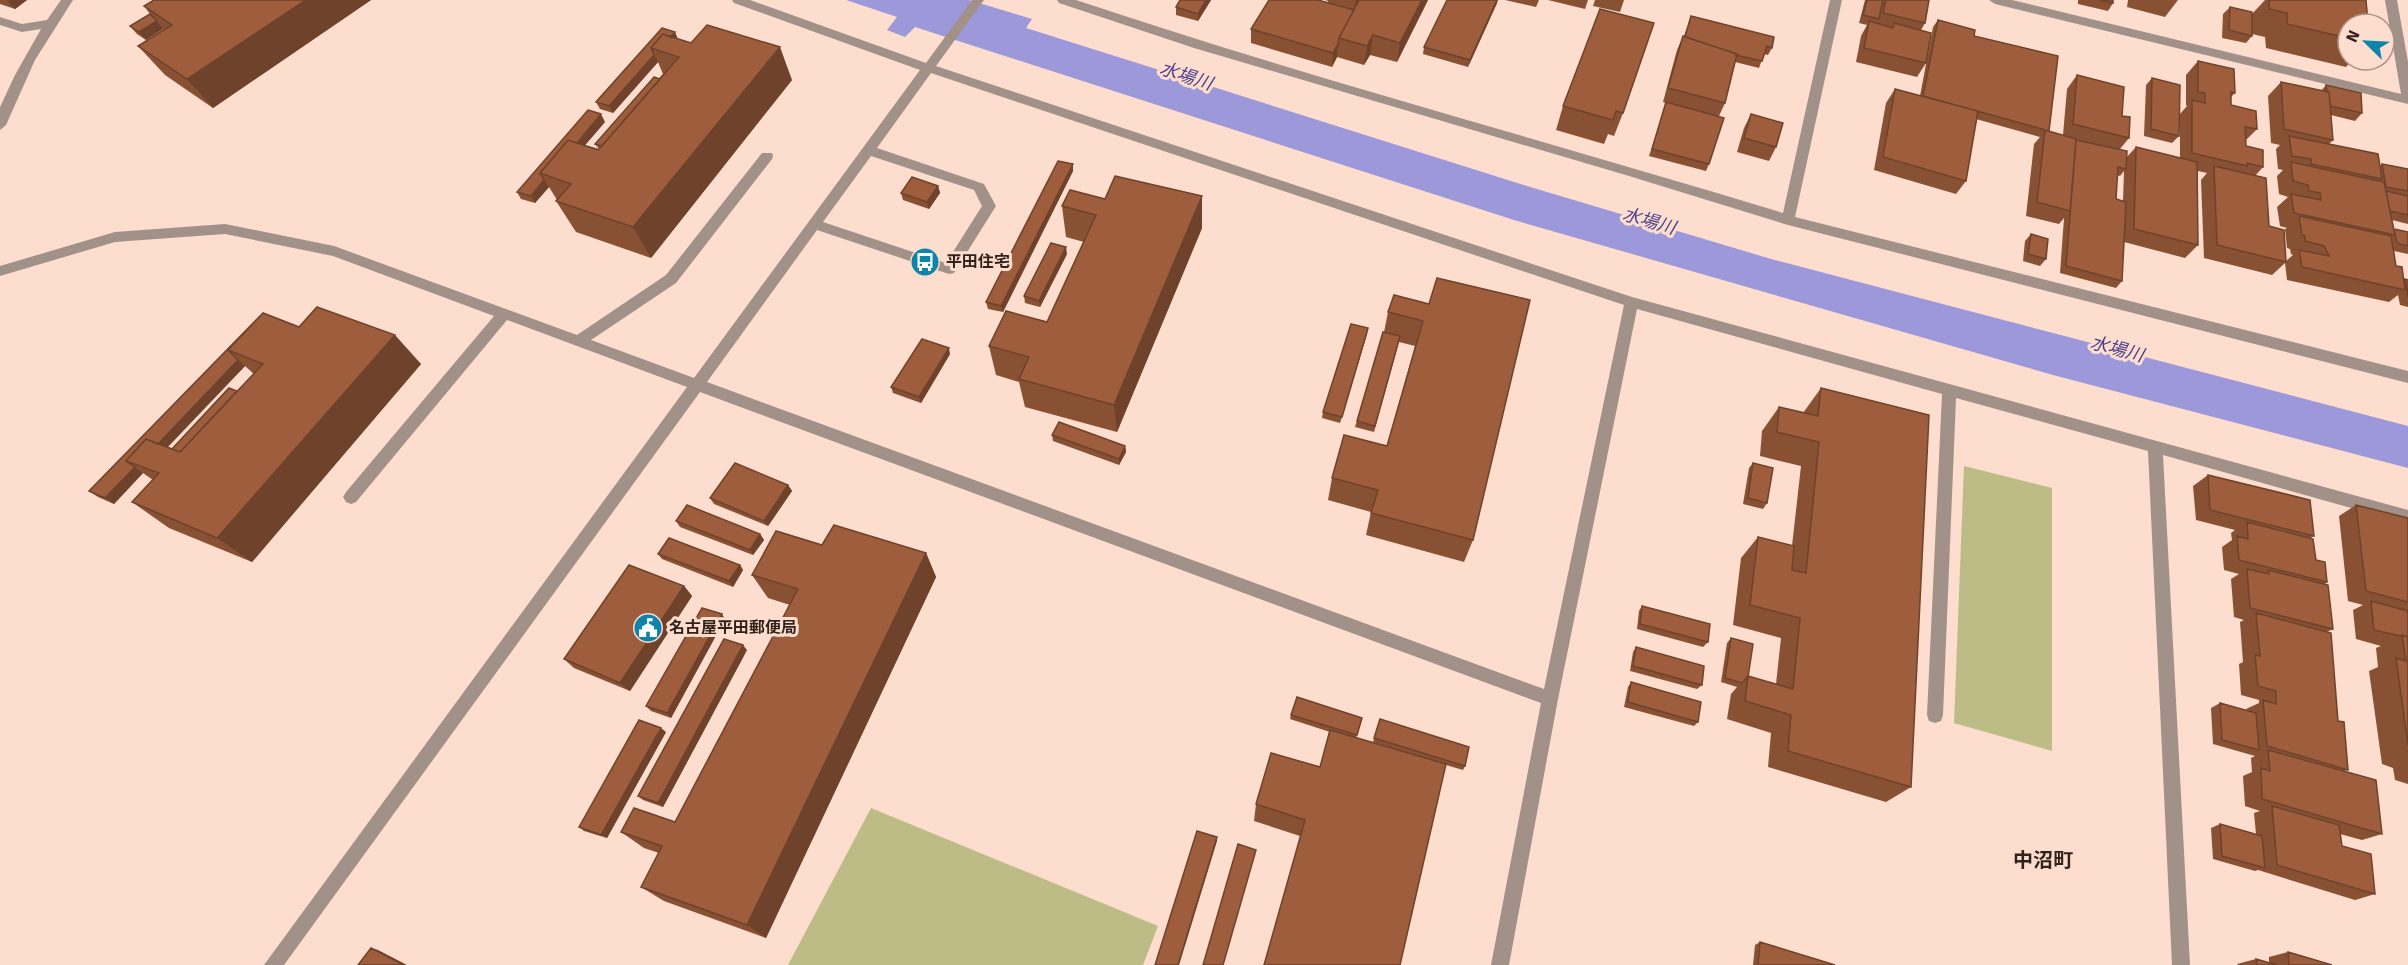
<svg xmlns="http://www.w3.org/2000/svg" width="2408" height="965" font-family="Signika,'Noto Sans JP',sans-serif">
<rect width="100%" height="100%" fill="#fdddcd"/>
<path fill="#bdbc86" d="M1964,466l88,22v263l-98,-28z
M871,808l287,118 -15,39h-355z"/>
<path fill="#9d98da" d="M846,0h123l63,19 -6,9 501,158 244,73 637,167v42l-355,-93 -539,-155 -599,-193 -10,10 -18,-7 10,-13z"/>
<g fill="none" stroke-linecap="round" stroke-linejoin="round">
<path fill="#a29189" fill-rule="evenodd" d="M61,0h12l-38,60 -29,65 -6,5v-23l15,-32 26,-46 -19,3 -22,-7v-8l22,7 25,-4z
M732,0h18l176,63 46,-63h12l-48,66 696,231 776,213v14l-245,-69 27,510h-18l-24,-514 -192,-53 -13,317 -2,6 -6,2 -6,-2 -2,-6 15,-321 -305,-85 -79,390 -49,266h-18l50,-262 -841,-311 -416,573h-20l423,-578 -180,-67 -151,182 -5,2 -5,-2 -3,-5 3,-5 148,-176 -161,-60 -108,-22 -110,8 -115,34v-10l115,-34 110,-8 109,22 243,89 89,-60 96,-122h10l1,3 -1,3 -96,124 -85,57 103,38 226,-308 -186,-67zM931,73l693,232 -80,384 -837,-307 110,-152 132,44 5,-1 42,-67 -12,-22 -107,-36zM871,156l103,34 8,16 -36,57 -123,-41z
M1057,0h19c233,78 472,141 707,213l47,-213h12l-47,217 613,154v12l-620,-158 -159,-49 -435,-128 -135,-45z
M1989,0h23l389,94 -16,-94h12l11,62v42l-413,-100z"/>
</g>
<path fill="#885134" fill-rule="evenodd" d="M0,0h27l-12,9 -15,-5z
M154,0h217l-158,108 -48,-33 -27,-29 26,-17h-1l-17,11 -9,-6 -7,-8 20,-12 -6,-8z
M1180,0h31l-13,21 -22,-6v-8z
M1325,0h103l-31,62 -27,-7 -6,10 -27,-8 -5,10 -81,-24v-14l77,-26v-2z
M1505,0h34l-3,7z
M1548,0h40l-3,9z
M1595,0h29l-4,12 -27,-6z
M1865,0h64l-4,23 -4,7 5,33 -9,14 -61,-15 5,-26 6,-11 -8,-2z
M2078,0h35v3l-5,8 -30,-7z
M2128,0h50l-13,17 -38,-10z
M2265,0h101l-18,24v36h4l-6,7 -80,-19 -1,-11 -13,-3v2l-6,7 -24,-5 1,-24 7,-7 22,7z
M1497,3l-29,64 -45,-13 1,-7z
M1600,9l23,104 -9,23 -6,-2 -4,10 -48,-14 7,-24z
M1691,16l81,32 -4,7 -4,-1 -5,14 -24,-6 -10,41 -6,13 -10,48 -3,7 -57,-15 17,-53 -3,-1 14,-52 6,-14h1z
M1938,20l36,16 75,96 14,3 4,-46 10,-14 45,41 7,22 -9,11 6,9 10,-11 44,11v-44l7,-8 -1,-1v-30l12,-14 37,32 -4,4v8l26,24 -12,12 1,5 17,21 -8,9 14,50 17,35 7,-6 -2,-1 -1,-5 -3,-1 -2,-19 2,-1 -7,-2 -3,-19 11,-10 -9,-3 -2,-18 6,-6 -5,-1 -2,-20 4,-4 -9,-2 -3,-47 13,-14 40,9 5,-6 36,28 -7,8 -24,-6 2,25 -4,4 51,22 2,-2 26,5v55l-16,-4 2,9 14,3v22l-14,-3 2,15 8,14 1,-1 3,1v27l-8,-2 -2,-10 -9,7 -102,-22 -2,-17 -13,12 -68,-17 -3,-78 6,-7 -9,-2v74l-13,13 -61,-16 -2,39 -6,7 -56,-15 4,-55 -5,6 -33,-8 8,-72 6,-7 -64,-18 -10,62 -10,13 -82,-24 12,-67 9,-14 25,7 13,-69zM2124,171l-1,30 -7,-2 1,-24 3,1z
M662,28l16,11 114,41 -141,178 -75,-26 -20,-31 1,-1 -8,-13 -14,16 -14,-4 -4,-7 88,-70 -20,23 14,4 -4,-5 68,-70 -5,-12 -45,51 -13,-4 -4,-7z
M2152,78l27,58 -7,7 -28,-7 2,-51z
M1751,114l25,33 -7,14 -32,-9 7,-24z
M1073,164v7l-70,141 -15,-3 -2,-7z
M938,186l2,7 -11,16 -26,-9 -2,-7z
M1062,206l140,22 -85,204 -92,-25 -6,-25 -23,-7 -7,-29 58,-24 37,-80 -18,-5z
M2031,234l15,25 -6,7 -17,-5 2,-20z
M1067,254l-27,53 -15,-4 -1,-7z
M1429,304l44,236 -9,22 -98,-27 5,-23 -43,-12 4,-22 55,-32 28,-100 -16,-4 -25,90 -19,-5 29,-95 4,-20z
M263,313l36,14 122,37 -169,198 -83,-34 -37,-26 21,-22 -10,-7 -29,31 -16,-7 -9,-6zM245,366l9,8 -17,17 -65,58 -5,-2z
M1367,334l-27,89 -18,-5 1,-6z
M950,354l-29,49 -28,-10 -2,-6z
M1821,388l90,399 -25,15 -118,-35 3,-34 -44,-14 4,-25 6,-7 -16,-5 6,-39 4,-5 17,38 28,8 5,-46 -48,-13 8,-67 17,-21 34,9 9,-80 -41,-10 2,-25 17,-24 24,6z
M1052,435l73,11 1,6 -7,13 -66,-24z
M1753,463l14,40 -4,6 -20,-5 6,-36z
M2208,475l106,61 -3,2 5,22 11,22 -2,2 8,45 -6,3 11,89 10,49 -4,1 38,63 -20,6 -22,-6 2,12 33,48 -20,6 -97,-30 -3,1 -42,-12 -2,-31 9,-4 36,10 -2,-21 6,-2 -15,-5 -2,-30 9,-4 -1,-14 4,-2 -42,-12 -2,-36 9,-5 27,8 -1,-2 13,-6v-3l-18,-5 -2,-31 4,-2 -3,-40 4,-2 -10,-3 -3,-38 8,-5 -15,-4 -2,-23 10,-7 -1,-7 4,-3 -39,-10 -3,-34z
M788,485l4,6 -24,35 -54,-22 -4,-6z
M2356,505l52,13v266l-13,-4 -2,-12 -11,-4 -13,-93 9,-4 -2,-19 5,-2 -25,-7 -3,-29 10,-5 -15,-4 -9,-85z
M676,521l84,13 4,6 -11,15 -73,-28z
M822,545l104,8 10,24 -170,361 -102,-37 -23,-14 18,-34 -15,-5 -23,-16 54,-10 115,-217 -22,-7 -16,-23z
M658,554l82,11 3,5 -10,17 -71,-28z
M684,586l8,10 -62,95 -56,-23 -10,-9z
M1642,606l66,36 -5,5 -66,-18 2,-18z
M725,619l-54,99 -20,-7 -5,-5z
M1636,647l66,38 -5,4 -67,-18 3,-19z
M747,650l-84,157 -20,-7 -5,-4z
M1631,682l67,40 -4,4 -70,-19 4,-20z
M1291,715l71,3 -6,20 52,15 -35,-11 7,-23 85,47 -2,4 -17,-5 -146,71 -46,-15 2,-17 64,-37 10,-35 -40,-13z
M666,732l-59,106 -23,-7 -5,-4z
M1760,942l75,23h-82l2,-20z
M2288,952l44,13h-94l-1,-1 19,-5 13,4v-6z"/>
<path fill="#6f422b" d="M10,0h17l-12,9 -7,-7z
M306,0h65l-158,108 -26,-29z
M1206,0h5l-13,21v-7z
M1356,0h3l-5,11z
M1422,0h6l-31,62 3,-19z
M1497,0h1l-1,3 -29,64 2,-7z
M157,21l6,8 -17,11 -7,-8z
M675,32l3,7 -20,11z
M1373,35l-3,20 -6,10 3,-19z
M1338,44l-1,13 -5,10 1,-14z
M780,47l12,33 -141,178 -18,-31z
M654,55l4,7 -45,51 -4,-7z
M601,114l4,8 -49,57 -8,-3z
M1073,164v7l-70,141 -2,-6z
M544,180l5,7 -14,16 -4,-7z
M938,186l2,7 -11,16 -2,-7z
M1202,196v32l-85,204 -3,-27z
M1066,247l1,7 -27,53 -1,-6z
M1368,328l-1,6 -27,89 2,-6z
M395,335l26,29 -169,198 -35,-24z
M949,348l1,6 -29,49 -2,-6z
M238,360l7,6 -98,103 -10,-4z
M1125,446l1,6 -7,13v-6z
M135,467l8,6 -29,31 -9,-6z
M788,485l4,6 -24,35 -4,-5z
M760,534l4,6 -11,15 -3,-5z
M926,553l10,24 -170,361 -19,-13z
M740,565l3,5 -10,17 -4,-6z
M684,586l8,10 -62,95 -10,-8z
M722,614l3,5 -54,99 -4,-5z
M743,645l4,5 -84,157 -5,-4z
M661,728l5,4 -59,106 -6,-3z
M1217,837v4l-38,124h-1z
M371,948l7,2 29,15h-6z"/>
<path fill="#9e5e3d" stroke="#6f422b" stroke-width="1.5" d="M154,0h152l-119,79 -49,-33 34,-21 -28,-19z
M1180,0h26l-8,14 -22,-7z
M1269,0h49l36,10 -15,28 -1,6 -5,9 -82,-24z
M1359,0h63l-22,43 -27,-8 -6,11 -28,-8z
M1447,0h50l-27,60 -46,-13z
M1867,0h16l-4,19 -16,-4z
M1886,0h43l-4,23 -42,-10z
M2100,0h13v3z
M2269,0h97l2,24h-20v14l-61,-14v-11l-18,-4z
M2230,7l22,5v24l-23,-6z
M1600,9l54,14 -31,90 -7,-2 -3,9 -50,-14z
M150,14l7,7 -18,11 -9,-6z
M1691,16l83,21 -2,11 -5,-2 -5,15 -26,-6 1,-1 -52,-17z
M1938,20l37,10 -1,6 84,20 -9,75 -126,-35z
M1869,21l24,7 1,-5 37,10 -5,30 -62,-15z
M707,25l73,22 -147,180 -77,-26 15,-17 -31,-11 28,-33 30,10 81,-93 -28,-9 12,-14 28,9z
M662,28l13,4 -5,5 -7,-3 -12,14 3,7 -45,51 -13,-4z
M1683,36l54,18 -12,49 -57,-15z
M2198,61l36,8 1,24 -4,-1v13l25,6 1,18 -12,-2 1,19 17,4v17l-16,-4v3l-55,-13v-53l13,3v-10l-7,-1z
M2077,75l47,12 -2,29 8,1 -1,21 -56,-14z
M654,77l6,2 -58,67 -7,-2z
M2152,78l28,7 -1,51 -28,-7z
M2281,82l48,10 4,48 -49,-11z
M2326,85l35,8 1,20 -32,-7 -1,-14h-2z
M1895,89l83,22 -12,70 -83,-24z
M1666,102l58,16 -15,46 -57,-15z
M588,110l13,4 -24,29 -9,-3 -28,33 4,7 -13,16 -14,-4z
M1751,114l32,9 -7,24 -32,-9z
M2045,130l31,9 -6,72 -33,-9z
M2289,136l89,18 4,25 -71,-15v-5l-19,-3z
M2076,140l51,11 -1,18 -8,-2 -2,32 10,3 -4,79 -56,-15z
M2136,147l61,15 1,83 -64,-16z
M1058,161l15,3 -72,142 -15,-4z
M2291,162l93,20 11,53 -101,-22 -3,-19 30,6 -1,-7 -11,-2 -1,-6 -15,-4z
M2382,164l26,5v22l-22,-4z
M2214,166l52,12 3,48 15,4 2,32 -69,-17z
M1115,176l87,20 -88,209 -95,-26 10,-22 -40,-11 17,-35 41,11 49,-107 -34,-9 8,-16 35,9z
M912,177l26,9 -11,16 -26,-9z
M2386,191l22,5v19l-18,-4z
M2299,216l92,20 5,30 6,1 3,23 -103,-23 -3,-17 30,6 -5,-10 -19,-5v-5l-3,-1z
M2394,229l14,3v14l-11,-3z
M2031,234l17,5 -2,20 -18,-5z
M1051,243l15,4 -27,54 -15,-5z
M1437,278l93,22 -57,240 -102,-27 7,-23 -46,-12 12,-43 43,11 36,-125 -35,-9 6,-17 35,9z
M2405,279l3,1v17z
M317,307l78,28 -178,203 -85,-36 27,-29 -33,-12 20,-22 34,13 83,-88 -35,-14 35,-37 36,14z
M260,316l-32,34 10,10 -80,84 -12,-5 -20,22 9,6 -30,31 -16,-7z
M1351,324l17,4 -26,89 -19,-5z
M1383,332l17,4 -25,90 -18,-5z
M922,339l27,9 -30,49 -28,-10z
M229,388l8,3 -57,61 -8,-3z
M1821,388l108,27 -18,372 -123,-36 3,-36 -46,-14 3,-25 45,13 7,-71 -50,-13 8,-68 36,9 -2,24 14,3 13,-131 -42,-10 2,-25 39,9z
M1059,422l66,24 -6,13 -67,-24z
M735,463l53,22 -24,36 -54,-23z
M1753,463l20,5 -6,35 -19,-5z
M2208,475l102,25 4,36 -104,-26z
M687,505l73,29 -10,16 -74,-29z
M2356,505l52,13v84l-42,-11z
M2247,522l66,17 3,21 9,2 2,20 -88,-22 -2,-24 11,3z
M834,525l92,28 -179,372 -106,-38 21,-41 -41,-14 13,-24 41,14 123,-233 -46,-14 24,-44 46,14z
M669,538l71,27 -11,16 -71,-27z
M629,565l55,21 -64,97 -56,-24z
M2247,569l22,5 -1,-4 60,15 5,44 -83,-21z
M2371,601l37,10v26l-6,-2 -2,1 -26,-6z
M1642,606l68,18 -2,18 -68,-18z
M702,608l20,6 -55,99 -21,-7z
M2256,613l75,20 7,88 6,1 4,48 -81,-24 -4,-46 13,4v-13l-18,-5 -3,-31 5,1z
M2402,635l6,2v108l-12,-87 10,3z
M1731,638l22,6 -6,40 1,-8 -6,7 -17,-5z
M724,639l19,6 -85,158 -20,-7z
M1636,647l68,19 -2,19 -69,-19z
M1631,682l70,20 -3,20 -70,-20z
M1297,697l65,21 -5,17 -66,-20z
M2220,703l36,10 3,37 -37,-10z
M1380,719l89,28 -4,19 -91,-28z
M639,720l22,8 -60,107 -22,-8z
M1330,730l116,34 -46,201h-136l41,-145 -49,-16 15,-51 49,14z
M2268,750l108,30 6,54 -120,-35 -1,-31 9,3z
M2272,806l67,19 3,21 29,8 4,40 -98,-29z
M2220,824l42,12 3,32 -43,-12z
M1197,831l20,6 -39,128h-23z
M1238,844l18,6 -33,115h-20z
M1760,942l75,23h-77z
M371,948l31,16 -1,1h-43z
M2288,952l44,13h-43z
M2256,959l21,6h-20z"/>
<defs>
<g id="bus-disc" transform="scale(1.5)"><circle r="9.5" fill="#0e84aa" stroke="#fdddcd"/><path d="M-5-6H5V4H4V6H2V4H-2V6H-4V4H-5ZM-3.5-4V0h7V-4ZM-3.5 1.2v1.5H-2V1.2ZM2 1.2v1.5H3.5V1.2Z" fill="#fff"/></g>
<g id="civic-disc" transform="scale(1.5)"><circle r="9.5" fill="#0e84aa" stroke="#fdddcd"/><path d="M-.6-6.5H3V-4.5H.6V-3L4-1V1h2V6H-6V1h2V-1L-.6-3ZM-1.2 2.5V6h2.4V2.5Z" fill="#fff"/></g>
</defs>
<g fill-rule="evenodd">
<use href="#bus-disc" x="925" y="262"/>
<use href="#civic-disc" x="648" y="628"/>
</g>
<g text-anchor="middle" dominant-baseline="central" stroke-width="6" stroke-linejoin="round" paint-order="stroke">
<g font-size="16" font-weight="bold" fill="#31221b" stroke="#fdddcd" text-anchor="start">
<text x="946" y="262">平田住宅</text>
<text x="669" y="628">名古屋平田郵便局</text>
</g>
<g font-size="18" font-style="italic" fill="#4b3e8d" stroke="#fdddcd">
<text transform="translate(1186 76) rotate(18)">水場川</text>
<text transform="translate(1649 221) rotate(16)">水場川</text>
<text transform="translate(2117 349) rotate(15)">水場川</text>
</g>
<g font-size="20" font-weight="bold" fill="#31221b" stroke="#fdddcd">
<text x="2043" y="860">中沼町</text>
</g>
</g>
<g transform="translate(2366 42) rotate(294)"><circle r="28" fill="#fdddcd" stroke="#ab9286" stroke-width="1.5"/>
<path d="M0-4.5L10 22L0 15L-10 22Z" fill="#0e84aa"/>
<text y="-9" font-size="16" font-weight="bold" text-anchor="middle" fill="#31221b">N</text>
</g>
</svg>
